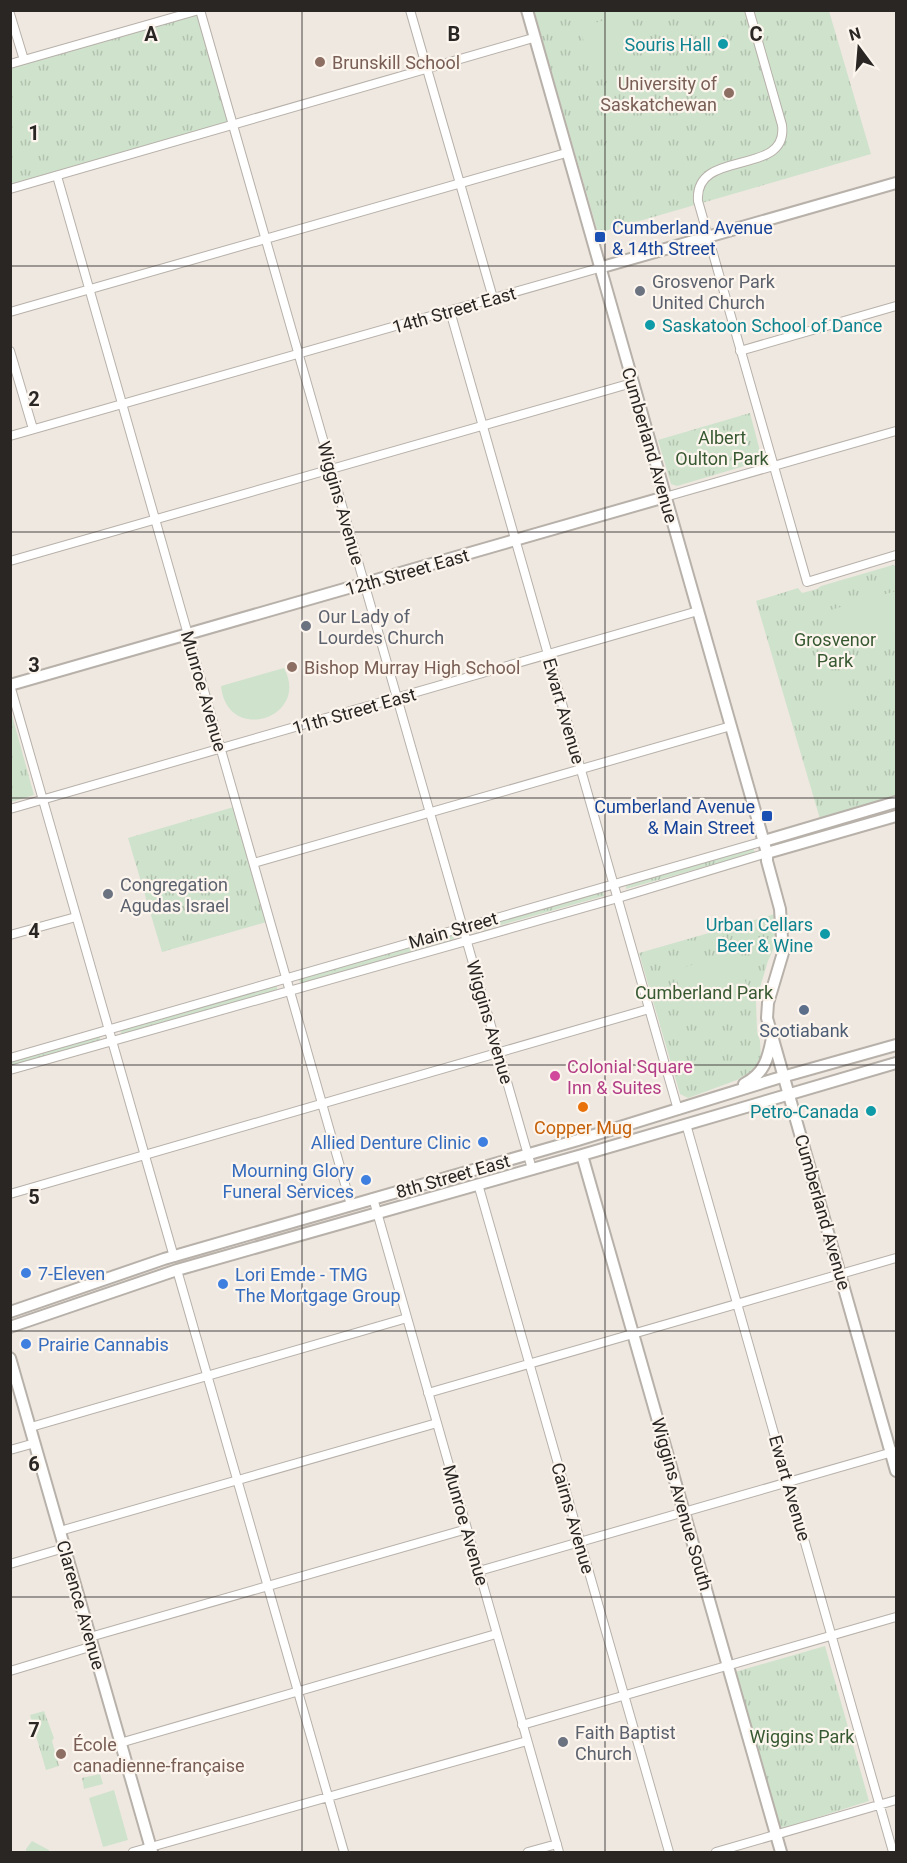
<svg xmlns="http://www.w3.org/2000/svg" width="907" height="1863" font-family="Roboto,sans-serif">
<defs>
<pattern id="grass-tufts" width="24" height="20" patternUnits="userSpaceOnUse" patternTransform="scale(1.5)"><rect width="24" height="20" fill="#cfe2cc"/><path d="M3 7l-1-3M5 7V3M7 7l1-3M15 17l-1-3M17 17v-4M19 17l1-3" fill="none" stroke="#b2c2af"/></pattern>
</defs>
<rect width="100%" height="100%" fill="#efe8e1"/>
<path fill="url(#grass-tufts)" d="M199,11l34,113 -222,64v-124z
M534,11h295l42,143 -273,79z
M750,413l11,42 -3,7 -81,24 -6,-2 -13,-44z
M893,565l3,1v231l-76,22 -64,-218 42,-13 4,5 15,-4 4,-3z
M10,708l24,87 -23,7h-1z
M237,806l33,115 -108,31 -34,-114z
M896,806v6l-119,34 -1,-4z
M753,847l2,6 -129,36v-5z
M603,891l1,5 -128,36 -1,-4z
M775,914l1,29 -8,18 -12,40 1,30 3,10 1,17 -9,13 -15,9 -49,18 -8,-4 -41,-141z
M453,934l1,5 -153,44 -3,-4z
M277,985v6l-153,43 -3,-1 -1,-4z
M100,1036v5l-89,26v-7z
M825,1646l44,155 -88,28 -46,-157z
M44,1711l10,27 -2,3 7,25 -13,4 -16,-55z
M100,1774l3,10 -19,5 -2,-11z
M32,1841l17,9v2h-22l-1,-3z"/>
<path fill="#cfe2cc" d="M627,14l10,34 -48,14 -9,-35z
M896,591v42l-58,18 -11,-40z
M284,668c27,50 -57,77 -63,18z
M840,688l5,15 -28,8 -4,-15z
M737,952l10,35 -63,18 -10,-35z
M114,1790l14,50 -25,7 -14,-49z"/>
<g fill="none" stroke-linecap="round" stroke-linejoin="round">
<g stroke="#b7b1aa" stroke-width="10">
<path id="street" d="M200,10l332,1159
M410,10l83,288
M749,10l33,115c7,53 -88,22 -84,76l109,381 89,-27
M10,14l14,46
M10,64l189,-54
M57,176l294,1029
M10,189l523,-151
M450,311l228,799
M10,312l556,-159
M10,351l23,78
M740,351l156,-45
M10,436l589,-168
M665,497l231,-66
M10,561l622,-178
M10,685l164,572
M10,809l688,-198
M254,863l477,-137
M10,935l66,-18
M10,1058l754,-217
M10,1070l608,-172 149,-45
M686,1124l207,728
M478,1184l191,668
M10,1194l639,-185
M373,1198l186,654
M177,1270l167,582
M428,1393l468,-135
M31,1427l376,-109
M10,1450l25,-7
M60,1531l377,-108
M10,1564l54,-16
M479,1571l417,-120
M90,1637l377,-108
M10,1671l83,-25
M522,1725l374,-108
M120,1743l376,-109
M133,1852l394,-111
M528,1852l29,-8
M716,1852l180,-52"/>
</g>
<g stroke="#b7b1aa" stroke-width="14">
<path id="secondary" d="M527,10l240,843v8l13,48 3,44
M599,268l297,-85
M10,685l655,-188
M764,841l132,-39
M767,853l129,-37
M785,946l-17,57 -1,15 129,453
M744,1084c20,-10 24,-25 28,-46
M582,1155l199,697
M10,1312l154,-53 414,-119 197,-61 121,-34
M10,1327l167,-57 405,-115 314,-92
M10,1358l142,494"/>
</g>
<use href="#street" stroke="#fff" stroke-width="8"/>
<use href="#secondary" stroke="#fff" stroke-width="10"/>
</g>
<path fill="none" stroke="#292624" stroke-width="1.5" stroke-opacity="0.55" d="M302,10v1842M605,10v1842M10,266h886M10,532h886M10,798h886M10,1065h886M10,1331h886M10,1597h886"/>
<g fill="#0f9aa8" stroke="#fcf5ee" stroke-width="2">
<circle cx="723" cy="44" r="6"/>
<circle cx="650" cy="325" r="6"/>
<circle cx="825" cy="934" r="6"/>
<circle cx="871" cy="1111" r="6"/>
</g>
<g fill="#8d6e63" stroke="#fcf5ee" stroke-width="2">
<circle cx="320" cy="62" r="6"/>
<circle cx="729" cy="93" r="6"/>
<circle cx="292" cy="667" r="6"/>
<circle cx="61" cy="1754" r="6"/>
</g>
<g fill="#1a4fb4" stroke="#fcf5ee" stroke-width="2">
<rect x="594" y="231" width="12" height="12" rx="3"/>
<rect x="761" y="810" width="12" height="12" rx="3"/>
</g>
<g fill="#6b7280" stroke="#fcf5ee" stroke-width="2">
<circle cx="640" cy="291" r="6"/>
<circle cx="306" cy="626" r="6"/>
<circle cx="108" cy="894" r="6"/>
<circle cx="563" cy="1742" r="6"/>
</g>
<circle fill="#5c6f8a" stroke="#fcf5ee" stroke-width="2" cx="804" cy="1010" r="6"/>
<circle fill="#d1479c" stroke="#fcf5ee" stroke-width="2" cx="555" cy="1076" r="6"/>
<circle fill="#e8710a" stroke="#fcf5ee" stroke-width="2" cx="583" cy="1107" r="6"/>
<g fill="#3f7fe0" stroke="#fcf5ee" stroke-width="2">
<circle cx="483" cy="1142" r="6"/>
<circle cx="366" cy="1180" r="6"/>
<circle cx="26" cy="1273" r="6"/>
<circle cx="223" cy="1284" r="6"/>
<circle cx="26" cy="1344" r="6"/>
</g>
<g text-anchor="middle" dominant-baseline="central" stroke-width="4.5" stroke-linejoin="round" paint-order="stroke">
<g font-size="18" fill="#0d838f" stroke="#fcf5ee" text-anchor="end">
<text x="711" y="44">Souris Hall</text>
<text x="662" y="325" text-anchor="start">Saskatoon School of Dance</text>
<text x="813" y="924">Urban Cellars<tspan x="813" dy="21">Beer &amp; Wine</tspan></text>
<text x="859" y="1111">Petro-Canada</text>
</g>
<g font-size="18" fill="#785e54" stroke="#fcf5ee" text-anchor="start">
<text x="332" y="62">Brunskill School</text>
<text x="717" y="83" text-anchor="end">University of<tspan x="717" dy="21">Saskatchewan</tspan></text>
<text x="304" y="667">Bishop Murray High School</text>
<text x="73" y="1744">École<tspan x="73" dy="21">canadienne-française</tspan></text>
</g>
<g font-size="18" fill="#164399" stroke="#fcf5ee" text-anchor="start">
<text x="612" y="227">Cumberland Avenue<tspan x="612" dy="21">&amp; 14th Street</tspan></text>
<text x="755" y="806" text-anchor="end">Cumberland Avenue<tspan x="755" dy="21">&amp; Main Street</tspan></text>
</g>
<g font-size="18" fill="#5b616d" stroke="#fcf5ee" text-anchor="start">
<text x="652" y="281">Grosvenor Park<tspan x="652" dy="21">United Church</tspan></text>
<text x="318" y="616">Our Lady of<tspan x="318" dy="21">Lourdes Church</tspan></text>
<text x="120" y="884">Congregation<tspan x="120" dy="21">Agudas Israel</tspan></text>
<text x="575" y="1732">Faith Baptist<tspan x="575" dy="21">Church</tspan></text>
</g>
<g font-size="18" fill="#292624" stroke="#fcf5ee">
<text transform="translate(454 310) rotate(-16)">14th Street East</text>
<text transform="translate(650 445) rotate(74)">Cumberland Avenue</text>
<text transform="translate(341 503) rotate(74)">Wiggins Avenue</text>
<text transform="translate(407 572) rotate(-16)">12th Street East</text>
<text transform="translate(204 691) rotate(74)">Munroe Avenue</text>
<text transform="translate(354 711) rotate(-16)">11th Street East</text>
<text transform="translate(564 711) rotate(74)">Ewart Avenue</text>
<text transform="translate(453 930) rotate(-16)">Main Street</text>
<text transform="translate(490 1022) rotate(74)">Wiggins Avenue</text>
<text transform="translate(453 1176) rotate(-16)">8th Street East</text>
<text transform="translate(823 1212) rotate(74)">Cumberland Avenue</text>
<text transform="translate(790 1488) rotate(74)">Ewart Avenue</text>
<text transform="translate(682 1504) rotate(74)">Wiggins Avenue South</text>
<text transform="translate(573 1518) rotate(74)">Cairns Avenue</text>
<text transform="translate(466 1525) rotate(74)">Munroe Avenue</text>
<text transform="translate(81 1605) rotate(74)">Clarence Avenue</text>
</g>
<g font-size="18" fill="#375931" stroke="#fcf5ee">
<text x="722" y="437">Albert<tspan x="722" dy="21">Oulton Park</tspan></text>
<text x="835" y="639">Grosvenor<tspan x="835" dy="21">Park</tspan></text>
<text x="704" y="992">Cumberland Park</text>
<text x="802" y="1736">Wiggins Park</text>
</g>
<g font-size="18" fill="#4e5e75" stroke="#fcf5ee">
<text x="804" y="1030">Scotiabank</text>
</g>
<g font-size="18" fill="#b23c85" stroke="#fcf5ee" text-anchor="start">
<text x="567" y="1066">Colonial Square<tspan x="567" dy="21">Inn &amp; Suites</tspan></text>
</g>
<g font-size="18" fill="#c56008" stroke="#fcf5ee">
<text x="583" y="1127">Copper Mug</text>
</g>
<g font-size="18" fill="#366cbe" stroke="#fcf5ee" text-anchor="start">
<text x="471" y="1142" text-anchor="end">Allied Denture Clinic</text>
<text x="354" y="1170" text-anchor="end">Mourning Glory<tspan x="354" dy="21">Funeral Services</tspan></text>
<text x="38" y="1273">7-Eleven</text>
<text x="235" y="1274">Lori Emde - TMG<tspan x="235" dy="21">The Mortgage Group</tspan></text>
<text x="38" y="1344">Prairie Cannabis</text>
</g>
</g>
<g font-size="20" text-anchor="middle" font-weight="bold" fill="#292624" stroke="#fcf5ee" stroke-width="4.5" stroke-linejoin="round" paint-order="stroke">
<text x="151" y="41">A</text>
<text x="454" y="41">B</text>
<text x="756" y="41">C</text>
<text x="34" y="140">1</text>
<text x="34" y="406">2</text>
<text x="34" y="672">3</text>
<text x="34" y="938">4</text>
<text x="34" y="1204">5</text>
<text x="34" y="1471">6</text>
<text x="34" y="1737">7</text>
</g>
<rect width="907" height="1863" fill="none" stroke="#292624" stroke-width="24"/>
<g transform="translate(859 48) rotate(344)" stroke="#fcf5ee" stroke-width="4.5" paint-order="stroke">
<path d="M0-4.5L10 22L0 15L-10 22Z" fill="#292624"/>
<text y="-9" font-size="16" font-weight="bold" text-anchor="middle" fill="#292624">N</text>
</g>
</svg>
